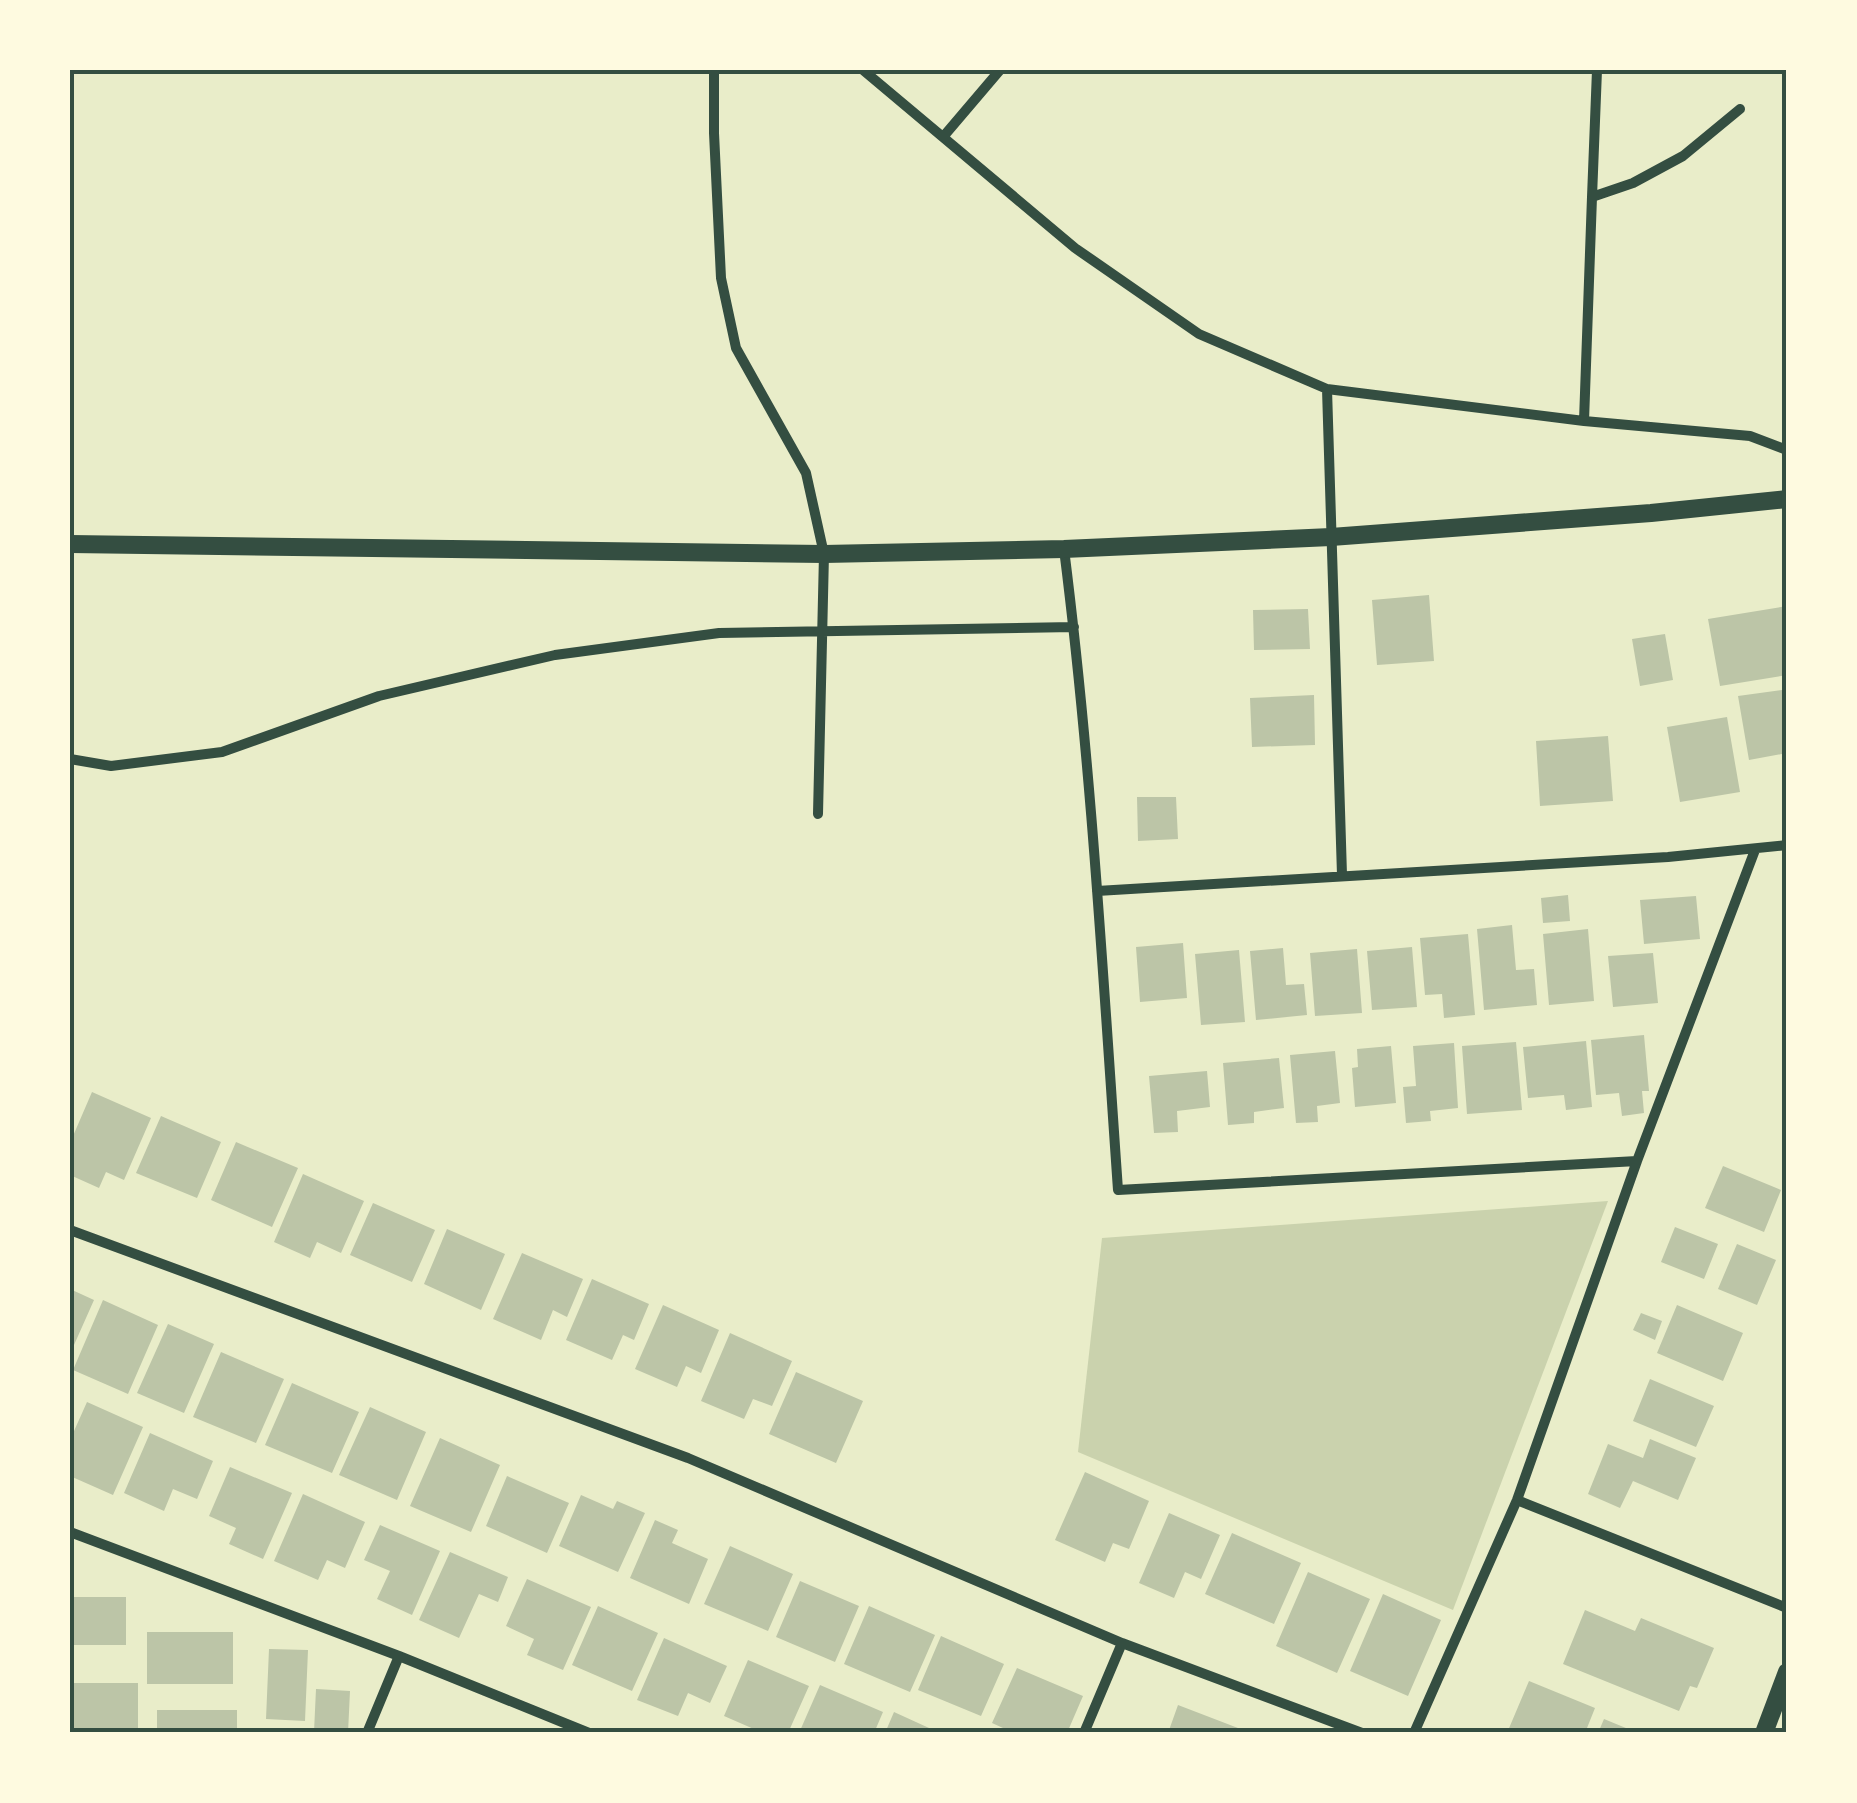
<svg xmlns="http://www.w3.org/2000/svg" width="1857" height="1803" font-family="'Asap Condensed',sans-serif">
<rect width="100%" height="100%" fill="#e9edc9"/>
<path fill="#cad2ad" d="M1608,1201l-155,409 -375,-158 24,-214z"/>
<path fill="#bcc5a7" d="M1429,595l5,66 -57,4 -5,-65z
M1787,606v69l-67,11 -12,-67z
M1308,609l2,40 -56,1 -1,-40z
M1665,634l8,46 -33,6 -8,-47z
M1782,690l5,30v33l-38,7 -11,-64z
M1314,695l1,50 -63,2 -2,-49z
M1727,717l13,75 -60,10 -13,-75z
M1608,736l5,65 -73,5 -4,-65z
M1137,797h39l2,42 -40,2z
M1568,895l2,26 -27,2 -2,-25z
M1696,896l4,43 -56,5 -4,-44z
M1512,925l4,45 18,-1 3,36 -53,5 -7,-81z
M1588,929l6,72 -45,4 -6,-71z
M1468,934l7,81 -31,3 -2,-24 -17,1 -5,-57z
M1183,943l4,55 -47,4 -4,-55z
M1412,947l5,60 -45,3 -5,-59z
M1283,948l3,37 18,-1 3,31 -51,5 -6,-69z
M1357,949l5,64 -47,3 -5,-63z
M1239,950l6,72 -44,3 -6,-71z
M1653,953l5,50 -45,4 -5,-51z
M1644,1035l5,56h-7l2,22 -22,3 -3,-23 -23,2 -5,-55z
M1586,1041l6,66 -26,3 -2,-15 -36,3 -5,-51z
M1516,1042l6,68 -55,4 -5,-68z
M1454,1043l4,65 -28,3 1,10 -25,2 -3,-36 13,-1 -3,-40z
M1391,1046l5,57 -41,4 -3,-39 6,-1 -1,-18z
M1335,1051l5,52 -23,3 1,16 -22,1 -6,-68z
M1279,1058l5,50 -30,4v11l-26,2 -5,-62z
M1207,1071l3,36 -33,4 1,21 -24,1 -5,-57z
M92,1092l59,26 -27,62 -18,-8 -7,16 -29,-13v-32z
M161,1116l60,26 -24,56 -61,-25z
M236,1142l62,26 -26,59 -61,-27z
M1723,1166l58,24 -17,42 -59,-24z
M303,1174l61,27 -23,52 -24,-11 -7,16 -36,-16z
M373,1203l62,27 -23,52 -62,-27z
M1675,1227l43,17 -14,35 -43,-17z
M447,1229l58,25 -24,56 -57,-26z
M1737,1244l39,16 -19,45 -39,-16z
M522,1253l61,26 -16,38 -14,-7 -12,30 -48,-21z
M592,1279l57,25 -15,36 -11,-5 -11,25 -46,-20z
M70,1289l24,11 -24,54z
M103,1300l55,25 -30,69 -55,-24z
M663,1305l56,25 -18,43 -15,-7 -9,21 -42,-18z
M1677,1305l66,28 -20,48 -66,-28z
M1641,1313l21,8 -7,19 -22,-10z
M168,1324l46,20 -30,69 -47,-20z
M730,1333l62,28 -20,45 -19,-7 -9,20 -43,-18z
M221,1352l63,27 -28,64 -63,-26z
M796,1372l67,29 -27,62 -67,-29z
M1650,1379l64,27 -18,41 -63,-26z
M292,1383l67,29 -27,61 -67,-28z
M87,1402l56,25 -30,68 -43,-19v-36z
M370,1407l56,25 -29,68 -58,-25z
M150,1433l63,28 -16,38 -24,-10 -9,22 -40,-18z
M440,1438l60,27 -29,67 -61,-26z
M1650,1439l46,19 -18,42 -45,-19 -13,27 -32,-14 20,-50 35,14z
M230,1467l62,26 -29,66 -34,-15 7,-16 -27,-12z
M1085,1472l64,29 -20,48 -16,-6 -8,19 -50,-22z
M507,1476l62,27 -22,50 -61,-27z
M303,1494l62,28 -20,46 -18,-8 -9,20 -44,-19z
M581,1495l32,14 4,-8 28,12 -27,59 -59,-26z
M1169,1513l51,22 -19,44 -16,-7 -11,26 -35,-15z
M655,1520l23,10 -6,13 36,16 -19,45 -59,-26z
M380,1525l60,26 -28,64 -35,-16 13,-28 -26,-11z
M1232,1533l69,30 -27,61 -69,-30z
M730,1546l63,28 -25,57 -64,-27z
M450,1552l58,25 -10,25 -19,-8 -20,44 -40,-18z
M1308,1572l62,27 -33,74 -61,-27z
M527,1579l64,28 -28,63 -36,-15 7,-16 -28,-13z
M800,1581l59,25 -24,56 -59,-25z
M1383,1594l58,26 -33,76 -58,-25z
M70,1597h56v48h-56z
M598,1606l60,27 -26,58 -60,-26z
M869,1606l66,29 -25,57 -66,-28z
M1585,1610l50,21 6,-13 73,30 -17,40 -7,-2 -11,25 -116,-47z
M147,1632h86v52h-86z
M941,1636l63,28 -23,52 -63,-26z
M664,1638l63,28 -17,37 -22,-10 -10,23 -41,-16z
M269,1649l39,1 -3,71 -39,-2z
M748,1660l61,26 -21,47h-25l-39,-17z
M1017,1668l66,28 -16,37h-53l-22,-10z
M1529,1681l66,27 -10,25h-78z
M70,1683h68v50h-68z
M820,1685l63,27 -9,21h-75z
M316,1689l34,2 -2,42 -34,-1z
M1178,1705l73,28h-83z
M157,1710h80v23h-80z
M894,1712l46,21h-55z
M1604,1719l34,14h-40z"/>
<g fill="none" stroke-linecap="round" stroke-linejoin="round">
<path stroke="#344e41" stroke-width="10" d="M714,70v63l7,145 15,70 70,125 18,81 -6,260
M863,70l212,178 124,86 128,55 257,32 166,15 37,14
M943,137l57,-67
M1592,197l5,-127
M1327,389l15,486
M1584,421l8,-224 41,-14 50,-27 57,-47
M1064,549c27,213 39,427 54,641l519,-29
M70,759l41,7 111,-14 157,-56 176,-41 164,-22 355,-6
M1097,891l571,-34 119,-12
M70,1230l618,228 434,185 240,90
M1517,1500l270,108
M70,1532l329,124 190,77
M367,1733l32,-77
M1084,1733l38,-90
M1414,1733l103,-233 120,-339 118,-311"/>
<path stroke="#344e41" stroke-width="18" d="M70,544l754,10 240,-5 267,-12 320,-24 136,-14
M1764,1733l23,-61"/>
</g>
<rect width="1857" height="1803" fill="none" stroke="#fefae0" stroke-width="145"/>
<rect x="72" y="72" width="1712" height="1658" fill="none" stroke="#344e41" stroke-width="4"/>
</svg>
